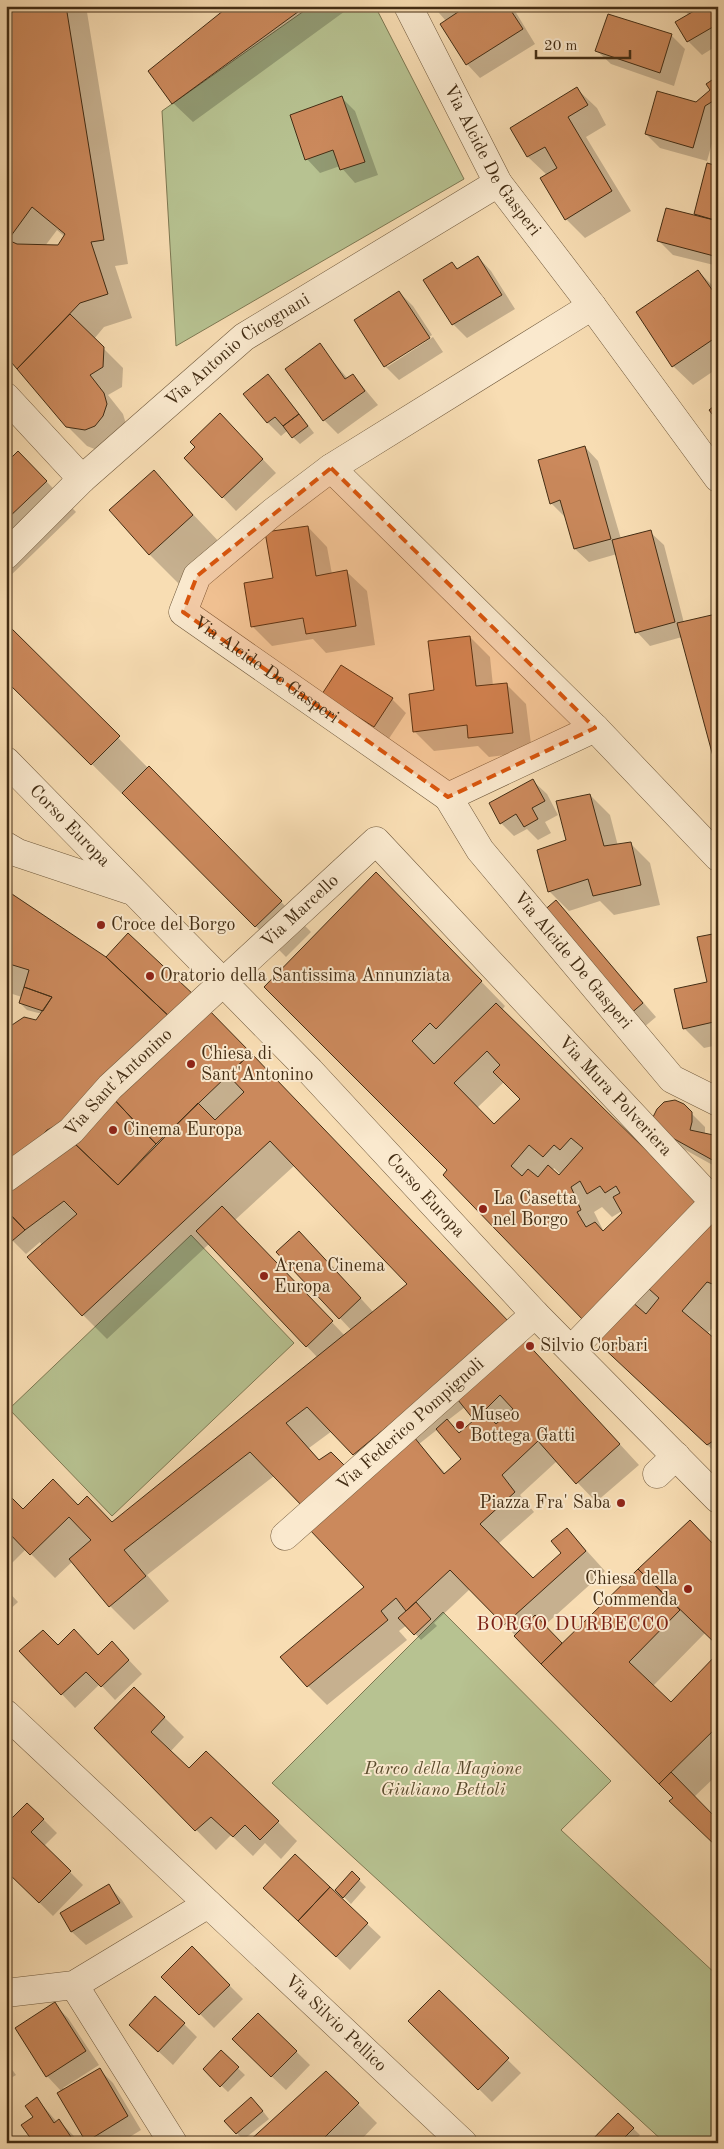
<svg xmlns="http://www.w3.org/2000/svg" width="724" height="2149" font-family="'Old Standard TT',serif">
<rect width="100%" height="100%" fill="#f8ddb3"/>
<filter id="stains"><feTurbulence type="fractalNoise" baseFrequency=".004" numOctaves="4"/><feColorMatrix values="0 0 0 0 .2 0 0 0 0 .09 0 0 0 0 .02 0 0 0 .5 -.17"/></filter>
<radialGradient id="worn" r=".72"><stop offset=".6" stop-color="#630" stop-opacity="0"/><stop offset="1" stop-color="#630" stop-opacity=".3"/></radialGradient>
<path fill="#b7c291" stroke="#7d7852" d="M311,6h64l89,173 -288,167 -14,-235z
M191,1235l103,108 -182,173 -103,-107z
M443,1612l168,169 -50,49 157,146v167h-53l-393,-360z"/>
<path fill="#0003" fill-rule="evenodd" d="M6,6h80l42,258 -13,2 17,52 -28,9 -10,12 29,29 -1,19 -14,8 15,19 3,10 -29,26 -10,-4 -20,-20 -61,-72zM57,230l8,7 -6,9h-14z
M231,6h121l-159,116 -20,-19z
M433,6h79l23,38 -55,34 -13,-14 -21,-43z
M680,6h38v39l-16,10 -14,-14 -11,-18 12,-8z
M671,35l14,14 -11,37 -63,-22 -14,-13z
M718,77v45l-11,39 -47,-13 -14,-14 50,-30 16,-14z
M577,89l20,19 9,17 -20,12 45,74 -46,27 -19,-19 -19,-44 -19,-18 -17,-29z
M341,97l14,14 23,64 -23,8 -15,-17 -20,7 -13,-14z
M708,165l10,2v99l-45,-11 -14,-14 35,-25z
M478,257l13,14 24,38 -48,29 -14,-14 -1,-61 6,6z
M698,271l20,20v77l-25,17 -20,-19z
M399,292l14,14 19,29 -45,29v3l46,-30 10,15 -44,28 -14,-14z
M319,345l29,34 5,-4 25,30 -40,29 -14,-14 -38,-51z
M267,376l14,14 33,43 -14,11 -13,-13 -6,5 -14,-14z
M233,428l43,45 -40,38 -50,-53z
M585,447l13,14 23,78 29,-7 14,13 20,78 31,-8 3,3v152l-36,-133 -32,9 -13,-14 -20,-78 -28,8 -14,-13 -10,-32 -14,-14z
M18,452l58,60 -70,68v-116z
M153,472l70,74 -43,39 -31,-31z
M308,527l19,20 5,27 15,-2 20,19 8,54 -49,8 -13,-14 -41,7 -20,-20 22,-47z
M6,625l305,307 -25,25 -162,-164 -2,1 -116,-115z
M470,637l20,20 3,29 13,-2 20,20 6,48 -43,5 -11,-11 -44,5 -20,-20 21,-39z
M392,699l14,14 -18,27 -51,-33z
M533,781l14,13 11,21 -13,7 6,11 -13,7 -11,-11 -13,7 -13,-13z
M590,795l20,20 8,31 13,-2 19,19 10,42 -46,10 -14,-14 -31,10 -20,-20 19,-50z
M6,891l100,67 122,73 306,318 -1,1 106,115 -43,37 -39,-41 -37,34 14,17 -36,32 35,36 29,-26 5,-25 38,42 -61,55 18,19 128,-123 15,111 -52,53 18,18 47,-49v119l-24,23 -20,1 -204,-209 -36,34 3,3 -16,14 -14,-15 -8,6 8,9 -80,65 -19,-19 58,-99 -47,-66 -45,-45 -127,99 22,26 -35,29 -24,-24 -37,-45 -18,17 -29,-29 -20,20v-76l17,17 55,-4 34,18 206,-166 -109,-114 -102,95 -24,-24 -43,-73 -14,12 -14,-14 -6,4v-213l31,-9 5,-8 -15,-4 -7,-7 2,-6 -16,-5zM295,1165l114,119 -35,29 -61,-67 -35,6 74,79 -7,5 -110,-116zM465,1407l11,14 -16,13 -13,-13zM438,1429l25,30 -17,15 -27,-30zM332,1431l42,43 -12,10 -42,-23 -11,-13z
M400,898l105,108 -3,4 210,206 6,-7v113l-11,12 8,7 3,-4v118l-95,-89 -20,-29 -154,-167 -183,-183zM504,1082l17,17 -27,26 -17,-17zM554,1168l7,7 -2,2 -7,-6zM602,1207l10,10 10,-6 2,2 -20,19 -10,-20z
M556,902l100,115 -13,11z
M718,934v111l-14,3 -20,-20 24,-45z
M683,1105l22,22v8l13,3v30l-54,-30z
M6,1589l12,13 -12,11z
M21,1651l104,5 17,18 -27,26 -15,-16 -25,24z
M164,1717l20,20 -14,15 19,18 89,52 19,19 -16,18 -16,-16 -12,13 -22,-21 -15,15 -120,-122z
M43,1819l14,14 -13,13 39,39 -30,31 -47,-46v-48z
M295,1856l86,81 -31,33 -72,-69z
M352,1873l14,14 -15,17 -14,-14z
M109,1886l13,14 11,17 -47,28 -14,-13 -10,-19z
M192,1948l51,51 -29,29 -51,-51z
M439,1992l82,81 -29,29 -82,-81z
M54,2004l14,14 31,47 -36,23 2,2 34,-21 14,14 28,47 -21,13h-31l-27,-51 -15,-16z
M258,2014l52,51 -24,25 -39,-37z
M184,2024l13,13 -24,28 -29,-27z
M221,2052l24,23 -17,17 -24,-23z
M6,2061l10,14 -10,6z
M326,2072l51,51 -19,20h-109z
M37,2099l20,23 2,-1 14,14 5,8h-43l-1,-25z
M258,2105l11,14 -26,21 -17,-19z
M618,2114l22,21 -8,8h-41z"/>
<path fill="#cb895c" stroke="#432d14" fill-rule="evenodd" d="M6,6h60l38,234 -13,2 17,52 -28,9 -63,66 -11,-13zM32,207l33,27 -7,11 -41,-1 -9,-4z
M229,6h77l-134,98 -24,-33z
M467,6h41l15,23 -57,36 -26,-41z
M691,6h27v18l-31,18 -12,-20 19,-11z
M608,14l64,20 -12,39 -65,-22z
M718,76v22l-13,8 -12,42 -48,-14 12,-43 39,11 14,-12 -4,-6z
M577,87l11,18 -20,12 44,74 -47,29 -25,-42 17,-10 -12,-21 -18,10 -17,-29z
M342,96l23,66 -25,8 -7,-20 -28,10 -15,-45z
M707,163l11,3v55l-24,-7z
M666,208l52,13v22l-4,13 -57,-15z
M478,256l24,39 -50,30 -29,-45 29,-18 5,7z
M698,270l20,28v38l-46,31 -36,-55z
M399,291l31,47 -46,29 -30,-47z
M70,314l34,33 -1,20 -13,8 14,18 3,11 -4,12 -8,10 -10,4 -19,-3 -49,-58z
M320,343l25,36 8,-5 12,17 -42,30 -38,-52z
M268,374l31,40 -16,12 -8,-9 -8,6 -24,-29z
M718,403v19l-9,-12z
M220,413l43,46 -41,39 -38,-40 11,-11 -5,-5z
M299,414l9,12 -16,12 -9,-12z
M585,446l26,93 -37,10 -14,-49 -10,4 -12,-44z
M18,451l29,30 -41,39v-57z
M154,470l39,45 -44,40 -40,-45z
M308,526l8,50 31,-6 9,56 -50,8 -3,-16 -52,9 -7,-44 29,-5 -8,-46z
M651,530l24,92 -40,11 -23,-93z
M716,614l2,8v153l-41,-152z
M6,623l114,113 -29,29 -85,-84z
M470,636l6,50 31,-3 6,50 -45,5 -1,-13 -54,7 -4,-38 25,-4 -6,-49z
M341,665l52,33 -19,29 -52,-33z
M149,766l133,135 -27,26 -133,-134z
M533,779l12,22 -13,7 6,11 -14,8 -8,-13 -16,10 -11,-21z
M590,794l14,52 27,-4 10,43 -48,11 -5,-17 -40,13 -11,-42 29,-10 -10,-39z
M376,872l106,109 -46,48 -6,-6 -18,18 22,23 62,-61 201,197 -7,23 -105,99 -142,-147 4,-5 -183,-183zM487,1051l13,14 -7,7 27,27 -26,25 -40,-41zM571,1138l12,10 -24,27 -11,-10 -10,12 -10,-8 -6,7 -11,-10 18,-21 14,12 11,-12 6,5zM580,1181l7,13 13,-8 5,7 11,-7 4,7 -7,4 9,16 -19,18 -8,-9 -9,5 -9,-15 4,-2 -10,-23z
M6,890l100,67 67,63 -93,94 -33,16 -41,41v-142l18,-12 12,3 16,-23 -28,-10 5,-17 -23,-7z
M556,900l87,103 -14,12 -88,-102z
M128,933l67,63 -22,24 -67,-63z
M718,933v88l-35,8 -9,-40 33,-7 -10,-45z
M24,987l28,10 -9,14 -24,-8z
M204,1005l47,48 -95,91 -46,-49z
M251,1053l260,271 -158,131 -46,-48 -21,16 33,37 12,-8 15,15 -42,41 -54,-56 -126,98 22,26 -37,31 -40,-48 22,-19 -22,-23 -39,38 -24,-25v-38l17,17 30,-30 25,26 9,-9 25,26 295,-238 -137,-143 -188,175 -55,-59 50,-43 -13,-13 -39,29 -19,-20v-20l67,-48 45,43 80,-82 17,17 29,-28 -16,-17z
M110,1095l46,49 -38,41 -45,-43z
M675,1100l9,4 8,8v10l-2,8 28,6v24l-2,2 -67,-37 8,-16 7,-7z
M222,1206l111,115 -27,26 -110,-116z
M718,1207v79l-11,-4 -25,29 33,28 3,-4v111l-5,-5 -6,4 -110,-103 34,-41 15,13 13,-16 -10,-9z
M6,1210l19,20 -13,11 -6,-5z
M299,1231l62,67 -22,21 -63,-67z
M523,1339l97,105 -44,40 -38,-43 -36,34 13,17 -35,32 53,54 28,-25 -10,-12 16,-13 19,23 -82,74 -54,-55 -44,41 -10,-13 -15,13 7,9 -81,67 -27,-30 84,-70 -55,-58 105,-92 30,37 17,-15 -25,-30 11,-10 12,14 15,-13 -16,-20zM500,1395l13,14 -17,15 -12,-13z
M690,1520l28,29v97l-80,-77z
M638,1569l42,41 -51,52 42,40 47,-49v73l-59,58 -118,-120z
M416,1602l15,17 -17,16 -16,-17z
M535,1615l27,28 -21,21 -27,-28z
M74,1629l24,26 14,-14 17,19 -28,27 -15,-15 -25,23 -42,-44 24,-21 15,15z
M134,1687l31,30 -14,15 38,36 17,-17 73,70 -19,19 -15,-15 -12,12 -22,-20 -16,14 -101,-103z
M671,1772l47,48v28l-49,-47 4,-3 -14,-14z
M27,1803l17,16 -13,13 40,39 -32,32 -33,-32v-50l2,1z
M295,1854l35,33 -32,34 -35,-33z
M352,1871l8,8 -17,19 -8,-8z
M109,1884l11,19 -49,29 -11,-19z
M330,1887l38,36 -32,34 -38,-36z
M192,1946l38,39 -31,30 -38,-38z
M439,1990l70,68 -31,32 -70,-69z
M155,1996l30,27 -27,29 -29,-27z
M55,2002l31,49 -40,26 -31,-49z
M258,2013l39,38 -26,26 -39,-38z
M221,2050l18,17 -19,20 -17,-18z
M100,2068l28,48 -42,26 -29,-49z
M326,2071l33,32 -40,40h-72z
M37,2097l17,26 5,-4 16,24h-41l-13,-18 12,-8 -8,-11z
M251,2097l12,14 -27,23 -12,-13z
M618,2113l16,15 -15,15h-30z"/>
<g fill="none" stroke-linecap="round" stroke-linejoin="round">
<g stroke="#70593c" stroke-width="29">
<g id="street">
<path id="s1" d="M408,6l90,177 94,123 126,172"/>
<path d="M592,306l-261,162 264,260 123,129"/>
<path d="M6,397l76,82"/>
<path id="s2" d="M331,468l-58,44 -76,64 -14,36 265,185 147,-69"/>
<path id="s3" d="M6,555l76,-76 162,-142 254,-154"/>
<path id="s4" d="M6,761l304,310 225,243 183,185"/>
<path id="s5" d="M448,797l32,53 192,229 46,23"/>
<path d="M6,846l12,7 111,37"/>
<path id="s6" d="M6,1178l65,-47 39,-44 266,-246 338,361 -143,148"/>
<path d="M657,1474l19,-18"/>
<path id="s7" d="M285,1536l250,-222"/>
<path id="s8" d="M6,1714l457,429"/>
<path d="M74,1985l99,158"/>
<path d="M6,1993l68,-8 134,-81"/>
</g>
</g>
<use href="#street" stroke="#fae9ce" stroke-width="28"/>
</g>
<path fill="#d8550d" fill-opacity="0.2" stroke="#d8550d" stroke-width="4" stroke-dasharray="10 6" stroke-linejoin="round" d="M331,468l264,260 -147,69 -265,-185 14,-36z"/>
<g fill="#8f2418" stroke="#fae9ce" stroke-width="2">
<circle cx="101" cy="925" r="5"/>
<circle cx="150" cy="976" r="5"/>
<circle cx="191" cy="1064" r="5"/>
<circle cx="113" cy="1130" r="5"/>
<circle cx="483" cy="1209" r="5"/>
<circle cx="264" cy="1276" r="5"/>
<circle cx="530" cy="1346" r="5"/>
<circle cx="460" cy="1425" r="5"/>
<circle cx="621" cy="1503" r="5"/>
<circle cx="688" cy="1589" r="5"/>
</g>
<g text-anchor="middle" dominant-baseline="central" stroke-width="4" stroke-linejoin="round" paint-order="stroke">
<g font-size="18" fill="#432d14" stroke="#fae9ce">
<text stroke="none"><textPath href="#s1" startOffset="176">Via Alcide De Gasperi</textPath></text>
<text stroke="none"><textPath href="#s3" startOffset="310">Via Antonio Cicognani</textPath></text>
<text stroke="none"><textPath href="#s2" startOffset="312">Via Alcide De Gasperi</textPath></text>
<text stroke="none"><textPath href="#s4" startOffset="91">Corso Europa</textPath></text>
<text stroke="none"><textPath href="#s6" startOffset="398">Via Marcello</textPath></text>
<text stroke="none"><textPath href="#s5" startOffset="206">Via Alcide De Gasperi</textPath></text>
<text stroke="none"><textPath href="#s6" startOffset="148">Via Sant'Antonino</textPath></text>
<text stroke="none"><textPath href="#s6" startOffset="851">Via Mura Polveriera</textPath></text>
<text stroke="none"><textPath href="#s4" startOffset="604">Corso Europa</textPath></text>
<text stroke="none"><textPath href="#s7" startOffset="168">Via Federico Pompignoli</textPath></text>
<text stroke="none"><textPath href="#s8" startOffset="452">Via Silvio Pellico</textPath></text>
</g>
<g font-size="18" fill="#432d14" stroke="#fae9ce" text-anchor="start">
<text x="111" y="925">Croce del Borgo</text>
<text x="160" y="976">Oratorio della Santissima Annunziata</text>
<text x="201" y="1054">Chiesa di<tspan x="201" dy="21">Sant'Antonino</tspan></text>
<text x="123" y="1130">Cinema Europa</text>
<text x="493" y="1199">La Casetta<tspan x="493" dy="21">nel Borgo</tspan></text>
<text x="274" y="1266">Arena Cinema<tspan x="274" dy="21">Europa</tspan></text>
<text x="540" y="1346">Silvio Corbari</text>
<text x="470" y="1415">Museo<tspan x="470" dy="21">Bottega Gatti</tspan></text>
<text x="611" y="1503" text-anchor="end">Piazza Fra' Saba</text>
<text x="678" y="1579" text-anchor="end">Chiesa della<tspan x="678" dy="21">Commenda</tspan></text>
</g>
<g font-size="18" font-style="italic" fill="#5a4b2d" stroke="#fae9ce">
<text x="443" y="1769">Parco della Magione<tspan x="443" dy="21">Giuliano Bettoli</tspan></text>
</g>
<g font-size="19" letter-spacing="1" fill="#7a1f14" stroke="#fae9ce">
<text x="573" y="1625">BORGO DURBECCO</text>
</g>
</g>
<rect width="724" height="2149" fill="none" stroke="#f8ddb3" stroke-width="25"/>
<rect x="8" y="8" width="709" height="2134" fill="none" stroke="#432d14" stroke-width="2.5"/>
<rect x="12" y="12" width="699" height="2124" fill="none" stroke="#432d14"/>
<path d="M536 50v8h94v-8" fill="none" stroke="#432d14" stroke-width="2.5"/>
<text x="544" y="50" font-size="15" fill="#432d14" stroke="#fae9ce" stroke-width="4" paint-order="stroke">20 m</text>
<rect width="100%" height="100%" filter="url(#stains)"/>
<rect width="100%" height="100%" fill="url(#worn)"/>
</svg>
